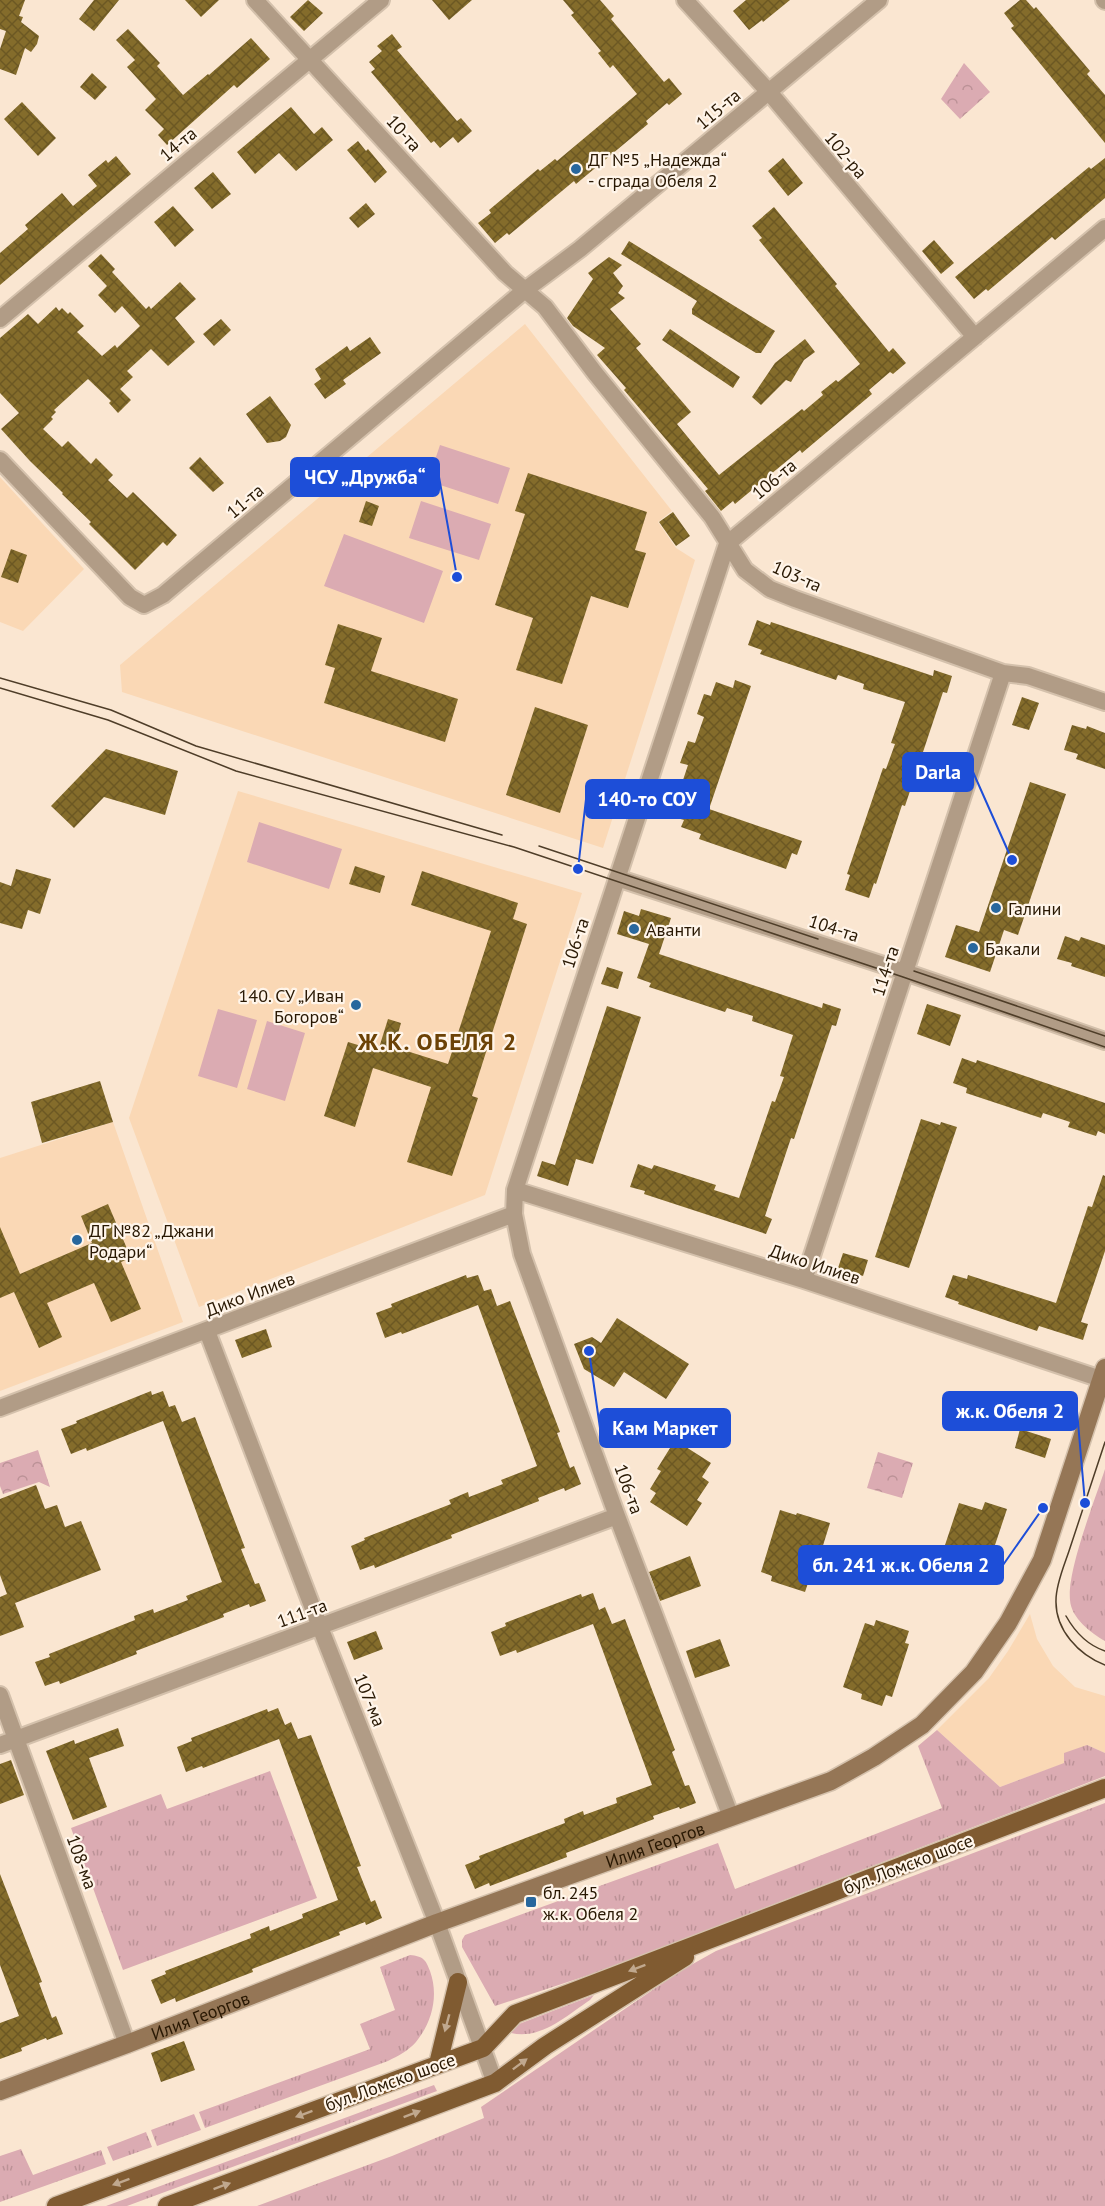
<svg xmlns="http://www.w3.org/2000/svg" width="1105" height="2206" font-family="'PT Sans',sans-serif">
<defs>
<pattern id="grass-tufts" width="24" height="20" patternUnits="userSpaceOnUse" patternTransform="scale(1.5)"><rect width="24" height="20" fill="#dbabb2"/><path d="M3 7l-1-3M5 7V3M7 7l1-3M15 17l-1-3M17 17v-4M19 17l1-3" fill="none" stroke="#bc9297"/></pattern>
<pattern id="park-crowns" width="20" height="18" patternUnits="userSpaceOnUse" patternTransform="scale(1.5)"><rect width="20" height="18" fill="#dbabb2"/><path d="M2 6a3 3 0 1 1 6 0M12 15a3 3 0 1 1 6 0" fill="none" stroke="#bc9297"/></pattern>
<pattern id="building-cross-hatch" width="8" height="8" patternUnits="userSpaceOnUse" patternTransform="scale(1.5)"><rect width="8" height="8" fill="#846c2b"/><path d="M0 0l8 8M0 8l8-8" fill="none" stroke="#6c5823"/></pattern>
</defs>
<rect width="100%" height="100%" fill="#fae6d1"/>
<path fill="#fad8b5" d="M525,324l147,187 -14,11 18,26 19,12 -92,288 -481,-156 -2,-27z
M0,477l84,92 -61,62 -23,-9z
M238,791l344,102 -97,302 -286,112 -70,-189z
M113,1122l70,200 -183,69v-233z
M1030,1614l7,25 16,27 22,21 30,9v57l-18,-8 -22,18 -65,24 -63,-57 52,-52 19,-27z"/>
<path fill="url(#grass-tufts)" d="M1105,1469v172c-14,-8 -34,-23 -35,-41 -3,-30 25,-100 35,-131z
M937,1730l63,57 64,-24v-10l23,-8 18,8v23l-501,194 -109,36 -33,-59v-7l3,-5 253,-92 17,46 207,-81 -24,-62z
M270,1771l47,127 -194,72 -52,-142 90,-34 6,15z
M1105,1803v403h-848l135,-50 92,-38 -3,-11 201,-137 34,-19z
M410,1955c13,1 16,5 20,16 9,25 2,51 -14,71 -8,9 -18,14 -28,19l-183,67 -6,-16 171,-63 -10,-25 35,-14 -15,-43z
M594,1995l-4,5c-24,16 -49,40 -79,33v-3l8,-6z
M434,2085l3,6 -310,115h-21z
M194,2114l7,16 -44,16 -6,-16z
M146,2132l6,15 -39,14 -6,-14z
M21,2149l12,26 68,-25 5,14 -106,38v-46z"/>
<path fill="url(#park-crowns)" d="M964,63l26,29 -30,27 -19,-20z
M38,1450l12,37 -11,-5 -36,12 -3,-8v-23z
M878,1452l35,11 -11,35 -35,-10z"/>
<path fill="#dbabb2" d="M440,445l70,23 -12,36 -70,-23z
M421,501l70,23 -12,36 -70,-22z
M344,534l99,37 -19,52 -100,-37z
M259,822l83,27 -13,40 -82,-27z
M218,1009l39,11 -20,68 -39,-12z
M267,1021l38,12 -20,68 -38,-12z"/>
<path fill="url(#building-cross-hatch)" d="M0,0h25l-6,16 4,1 -2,5 18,14 -2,8 -6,8 -6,-4 -9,27 -16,-6v-20l6,-18 -6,-2z
M94,0h25l-25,31 -15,-12z
M185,0h34l-18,17z
M308,0l15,13 -19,18 -14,-14z
M432,0h40l-23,20z
M563,0h37l14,16 -3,3 53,63 5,-4 13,16 -13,11 -2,-2 -21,18 2,3 -72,60 -2,-3 -65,54 -2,-2 -12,10 -17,-20 13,-10 -2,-3 49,-41 2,2 15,-12 2,2 80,-67 -24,-29 -3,3 -12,-15 3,-2 -30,-36 3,-2z
M746,0h44l-27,22 -1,-2 -13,10 -16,-19z
M1020,0h6l8,9 2,-2 54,64 -3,3 18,21v48l-94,-115 3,-2 -10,-13z
M128,29l32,34 -3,3 26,29 25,-21 1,1 42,-37 19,21 -33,29 -3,-3 -67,60 -9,-10 6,-6 -19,-19 11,-11 -29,-32 8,-7 -19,-20z
M392,34l10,13 -5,3 60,71 4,-3 11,13 -14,12 -5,-6 -13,11 -6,-7 -3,2 -60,-71 4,-3 -6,-7 13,-11 -5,-5z
M92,73l15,14 -12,13 -15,-13z
M22,102l34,36 -18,18 -34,-37z
M291,107l23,27 8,-7 11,13 -37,31 -17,-18 -24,21 -18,-22z
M358,141l8,10 2,-2 19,23 -12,11 -28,-33z
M116,156l15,18 -131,111v-32l28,-24 -3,-4 37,-32 11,13 24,-20 -9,-11 18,-15 2,3z
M783,158l20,25 -15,13 -20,-25z
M1105,158v40l-50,42 -3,-3 -64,54 -2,-2 -12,10 -19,-22 134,-110 2,2z
M213,172l18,22 -19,15 -18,-21z
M366,203l9,11 -17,14 -9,-10z
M173,206l21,24 -19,17 -21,-25z
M774,207l63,77 -2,2 54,66 4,-4 13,15 -13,11 -3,-2 -21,18 3,4 -70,59 -2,-3 -65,54 -2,-3 -12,10 -16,-20 3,-2 -84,-99 2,-2 -29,-33 8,-7 -32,-22 -6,-8 26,-39 -5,-6 21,-16 13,8 -9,8 10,13 -5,7 7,5 -15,11 31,35 -5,4 55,64 -14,12 42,51 83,-66 2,2 19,-16 -2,-3 15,-12 2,2 22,-18 -101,-124 3,-2 -10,-12z
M934,240l20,23 -13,11 -19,-23z
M629,241l146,90 -14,22h-5l-64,-39v-5l5,-8 -76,-47z
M101,254l14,15 -3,3 34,37 3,-3 2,3 29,-27 16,17 -21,19 20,24 -27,24 -17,-17 -24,22 6,6 -13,12 11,11 -13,13 -9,-10 2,-2 -23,-22 -34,31 2,2 -5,5 2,2 -10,10 19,18 6,-6 23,23 5,-6 17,17 -5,5 19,18 6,-6 44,43 -10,11 -4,-4 -28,28 -46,-46 2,-2 -29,-28 1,-1 -33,-32 -29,-32 18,-16 -19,-20v-55l28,-24 10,10 18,-17 3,4 3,-3 6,6 2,-2 14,14 -7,6 25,24 13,-11 2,3 23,-22 -18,-20 -7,7 -17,-18 9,-9 -19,-20z
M221,319l10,11 -17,16 -11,-12z
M670,329l70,48 -7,11 -71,-48z
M370,337l11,16 -38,27 3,4 -21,15 -11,-15 7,-5 -6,-10 32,-23 3,5z
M805,339l10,13 -11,8 -13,22 -5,-2 -25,25 -9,-8 23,-34z
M270,396l21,29 -5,12 -6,4 -13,2 -21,-29z
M200,457l24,26 -11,9 -24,-24z
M528,473l119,39 -12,38 11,3 -18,55 -37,-12 -29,88 -46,-14 17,-52 -38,-13 30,-91 -10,-3z
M366,501l13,5 -7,20 -13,-4z
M673,512l17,24 -14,10 -17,-24z
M11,549l16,6 -9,28 -17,-6z
M757,620l13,5 1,-3 162,54 1,-6 18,6 -5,17 -4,-1 -38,114 -3,-1 -26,79 -2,-1 -5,15 -24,-8 5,-15 -3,-1 36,-106 3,1 9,-25 -4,-1 14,-41 -42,-13 1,-5 -26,-9 -2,5 -76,-26 2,-4 -14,-5z
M338,624l44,14 -11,33 87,28 -13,43 -121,-39 11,-35 -10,-3z
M735,680l16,6 -42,123 93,32 -5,14 -5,-2 -6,16 -87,-30 2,-5 -20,-7 3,-7 -14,-4 3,-8 -7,-2 6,-17 7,3 9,-27 -8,-2 8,-22 7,2 9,-26 -7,-3 7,-20 7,2 5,-14 17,6z
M1022,697l17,6 -10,27 -17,-5z
M535,707l53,18 -28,88 -54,-18z
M1072,725l14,4 1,-3 18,7v36l-29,-10 2,-5 -14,-4z
M106,749l72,22 -13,44 -61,-18 -30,31 -23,-22z
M1030,782l36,12 -48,141 -14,-5 -14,42 -45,-15 11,-32 23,7z
M355,866l30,10 -5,17 -31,-9z
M16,869l35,10 -11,35 -12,-4 -6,19 -22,-6v-41l11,4z
M422,871l96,32 -5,16 14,5 -55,172 6,2 -26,78 -45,-14 24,-75 -58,-19 -18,59 -31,-11 24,-74 30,9 10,-32 13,4 -7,24 54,17 43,-133 -80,-26z
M641,909l30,9 -12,36 163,54 1,-5 18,6 -5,17 -4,-1 -38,114 -3,-1 -26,78 7,3 -6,15 -122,-40 1,-3 -15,-4 8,-23 14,5 2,-4 62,20 -2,5 25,8 33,-97 3,1 9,-25 -4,-1 13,-41 -41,-14 1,-5 -26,-8 -2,4 -76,-25 2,-4 -14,-5 12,-34 -32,-10 7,-23 15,5z
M1065,936l14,5 2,-4 24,8v32l-34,-11 1,-3 -15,-4z
M607,967l16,5 -5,17 -17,-5z
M927,1004l34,11 -11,31 -33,-12z
M607,1006l34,11 -48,147 -17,-5 -8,27 -31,-10 5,-15 13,4z
M962,1058l14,5 1,-3 128,43v31l-7,-3 -2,5 -28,-9 2,-5 -27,-9 -2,5 -75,-25 1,-5 -14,-5z
M100,1081l13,41 -71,21 -11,-41z
M921,1119l19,6 1,-3 16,5 -48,141 -34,-11z
M1103,1175l2,1v75l-24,71 7,2 -5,16 -44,-14 -2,5 -79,-27 1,-2 -14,-5 8,-22 14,4 1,-4 88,28 32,-97 4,1z
M108,1204l23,54 -10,4 20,47 -30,13 -17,-39 -47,20 15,34 -23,11 -25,-56 -14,6v-71l20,47 72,-31 -11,-27z
M843,1253l25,7 -5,16 -25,-8z
M466,1275l1,3 11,-3 6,16 7,-2 6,17 13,-5 50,131 -3,1 13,35 4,-2 7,18 -16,7 -1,-3 -26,10 1,3 -88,34 1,3 -21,8 -56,22 -1,-3 -14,5 -9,-24 14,-6 -1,-2 87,-34 -2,-4 19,-8 1,5 34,-13 -2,-4 36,-14 -59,-161 -76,29 -1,-2 -16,6 -9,-25 16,-6 -1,-3z
M617,1318l72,46 -23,35 -42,-27 -10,15 -30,-18 -10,-25 18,-7 9,6z
M266,1329l6,18 -30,11 -7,-18z
M151,1391l1,4 11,-4 6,16 6,-2 7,17 13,-5 50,131 -4,1 14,35 4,-1 7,18 -16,6 -1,-3 -26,10 1,3 -88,34 1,3 -77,30 -1,-3 -14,5 -10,-24 15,-5 -1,-3 86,-34 -1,-4 19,-7 1,4 34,-13 -2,-4 36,-14 -59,-161 -76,30 -1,-3 -15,6 -10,-25 16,-6 -1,-2z
M1020,1429l31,10 -6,19 -30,-10z
M675,1440l36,23 -9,14 7,5 -12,18 5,3 -15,23 -37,-24 6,-9 -6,-4 11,-18 -4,-2z
M36,1485l9,24 12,-4 8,22 16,-6 20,49 -86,33 9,24 -24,9v-39l7,-3 -7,-19v-76z
M985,1502l22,7 -24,72 -49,-15 5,-13 3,1 17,-51 23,7z
M780,1510l16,5 1,-2 33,10 -19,61 -3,-1 -3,9 -34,-11 1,-5 -11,-4z
M690,1556l11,30 -41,15 -11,-29z
M593,1593l6,17 6,-3 7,17 13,-5 50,131 -3,2 13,34 4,-1 7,18 -16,6 -1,-2 -26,9 1,3 -88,34 1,4 -21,8 -56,21 -1,-3 -14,6 -10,-24 15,-6 -1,-3 86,-33 -1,-4 19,-8 1,4 33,-12 -1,-5 36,-13 -59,-161 -76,29 -1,-3 -16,6 -9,-24 15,-6 -1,-3 76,-29 1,3z
M876,1620l33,11 -4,12 4,1 -17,53 -6,-2 -4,11 -21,-7 1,-5 -19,-7 22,-64 9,3z
M376,1631l7,18 -29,11 -7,-18z
M720,1639l10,27 -35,12 -9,-27z
M278,1708l7,17 6,-3 7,17 13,-4 50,131 -4,1 14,35 4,-2 7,18 -16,7 -1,-3 -26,10 1,3 -88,34 1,3 -21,8 -56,22 -1,-4 -14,6 -10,-24 15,-6 -1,-3 86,-33 -1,-4 19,-8 1,5 33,-13 -1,-4 36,-14 -59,-161 -76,29 -1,-2 -16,6 -9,-25 15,-6 -1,-3 76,-29 1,3z
M118,1728l6,18 -35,12 18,49 -34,13 -27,-69 28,-11 1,4z
M11,1760l13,35 -24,9v-40z
M0,1874l42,108 -3,1 13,35 4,-2 7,18 -16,6 -1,-2 -25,10 1,3 -22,8v-36l19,-7 -19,-51z
M184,2041l11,29 -34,12 -10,-29z"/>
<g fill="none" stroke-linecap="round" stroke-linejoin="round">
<g stroke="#d4c1ac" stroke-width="20">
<path id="street" d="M255,0l250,273 40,34 50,66 117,144 33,53 25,19 25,10 208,74 25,3 77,26
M685,0l84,92 206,245
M1104,0l1,1
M0,319l381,-319
M0,460l130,137 14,8 19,-10 362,-305 55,-41 299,-249
M617,878l288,94 200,69
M515,1190l289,90 297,99
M804,1280l199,-607
M207,1331l113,296 117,296 58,160
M0,1408l514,-194
M0,1695l127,349
M0,1745l617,-229
M731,1817l-114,-301 -95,-262 -8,-40 1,-24 212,-646 378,-316"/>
</g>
<g stroke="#d4c1ac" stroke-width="21">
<g id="secondary">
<path id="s1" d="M0,2091l127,-47 310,-121 394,-142 43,-24 48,-32 52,-53 34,-49 34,-63 63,-192"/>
</g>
</g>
<g stroke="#d4c1ac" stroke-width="21">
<path id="primary" d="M438,2064l20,-82
M56,2206l427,-158 32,-34 590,-226
M167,2206l328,-123 50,-37 140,-89"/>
</g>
<use href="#street" stroke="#b19c86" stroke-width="16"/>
<use href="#secondary" stroke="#957656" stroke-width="18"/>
<use href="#primary" stroke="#805b31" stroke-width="18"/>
<path stroke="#4e3d28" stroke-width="1.5" d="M0,678l111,32 85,36 306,89
M0,688l108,32 128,51 278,76 389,130 202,70
M539,846l279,93
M914,971l191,65
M1105,1442c-12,37 -24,73 -36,109 -5,15 -13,33 -13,49 -1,30 23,55 49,65
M1066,1616c9,16 21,29 39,35"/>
</g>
<defs><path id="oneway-solid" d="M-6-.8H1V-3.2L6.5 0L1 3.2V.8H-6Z" transform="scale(1.5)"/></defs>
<g fill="#c0a88e">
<use href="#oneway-solid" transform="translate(637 1968) rotate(159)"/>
<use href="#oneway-solid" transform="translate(447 2023) rotate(105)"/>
<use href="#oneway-solid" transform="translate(520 2064) rotate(-37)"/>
<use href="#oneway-solid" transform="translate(304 2114) rotate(160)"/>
<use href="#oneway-solid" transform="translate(412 2114) rotate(-21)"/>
<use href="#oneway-solid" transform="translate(121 2182) rotate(160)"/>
<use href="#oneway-solid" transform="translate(222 2186) rotate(-20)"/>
</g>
<g fill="#28679d" stroke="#fff5ea" stroke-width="2">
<circle cx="576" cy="169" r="6"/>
<circle cx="996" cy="908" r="6"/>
<circle cx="634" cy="929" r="6"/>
<circle cx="973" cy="948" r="6"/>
<circle cx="356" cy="1005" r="6"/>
<circle cx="77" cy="1240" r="6"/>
<rect x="525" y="1896" width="12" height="12" rx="3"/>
</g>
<g text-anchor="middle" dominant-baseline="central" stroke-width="4.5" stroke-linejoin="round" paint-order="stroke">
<g font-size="18" fill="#291803" stroke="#fff5ea">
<text transform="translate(718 109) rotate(-40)">115-та</text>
<text transform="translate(404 133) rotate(48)">10-та</text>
<text transform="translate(178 144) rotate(-40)">14-та</text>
<text transform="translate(846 155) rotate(50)">102-ра</text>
<text transform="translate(774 479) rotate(-40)">106-та</text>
<text transform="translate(245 501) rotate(-40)">11-та</text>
<text transform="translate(797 576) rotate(24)">103-та</text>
<text transform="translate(834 928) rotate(18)">104-та</text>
<text transform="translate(575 943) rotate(-72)">106-та</text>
<text transform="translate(885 971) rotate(-72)">114-та</text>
<text transform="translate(815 1264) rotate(18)">Дико Илиев</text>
<text transform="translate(250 1294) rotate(-21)">Дико Илиев</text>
<text transform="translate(629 1489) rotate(70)">106-та</text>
<text transform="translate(302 1613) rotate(-20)">111-та</text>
<text transform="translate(370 1700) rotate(68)">107-ма</text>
<text stroke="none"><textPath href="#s1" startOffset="700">Илия Георгов</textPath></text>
<text transform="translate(82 1862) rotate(70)">108-ма</text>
<text transform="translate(908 1864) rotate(-21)">бул. Ломско шосе</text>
<text stroke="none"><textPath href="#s1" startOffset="214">Илия Георгов</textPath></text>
<text transform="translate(390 2082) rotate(-20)">бул. Ломско шосе</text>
</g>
<g font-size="18" fill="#291803" stroke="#fff5ea" text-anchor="start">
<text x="588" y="159">ДГ №5 „Надежда“<tspan x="588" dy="21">- сграда Обеля 2</tspan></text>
<text x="1008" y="908">Галини</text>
<text x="646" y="929">Аванти</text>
<text x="985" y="948">Бакали</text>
<text x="344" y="995" text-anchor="end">140. СУ „Иван<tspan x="344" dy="21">Богоров“</tspan></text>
<text x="89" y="1230">ДГ №82 „Джани<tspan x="89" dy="21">Родари“</tspan></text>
<text x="543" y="1892">бл. 245<tspan x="543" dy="21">ж.к. Обеля 2</tspan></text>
</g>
<g font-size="24" font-weight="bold" letter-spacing="1.5" fill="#6c4206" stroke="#fff5ea">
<text x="438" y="1041">Ж.К. ОБЕЛЯ 2</text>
</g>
</g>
<path fill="none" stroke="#1d4ed8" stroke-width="2" d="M457 577L439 477M1012 860L973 772M578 869L586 799M1085 1503L1077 1411M589 1351L600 1428M1043 1508L1003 1565"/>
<g fill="#1d4ed8" stroke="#fff5ea" stroke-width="2">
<circle cx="457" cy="577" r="6"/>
<circle cx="1012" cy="860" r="6"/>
<circle cx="578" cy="869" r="6"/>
<circle cx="1085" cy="1503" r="6"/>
<circle cx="589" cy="1351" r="6"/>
<circle cx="1043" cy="1508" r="6"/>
</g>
<g fill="#1d4ed8" stroke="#1d4ed8" stroke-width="2">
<rect x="291" y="458" width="148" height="38" rx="6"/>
<rect x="903" y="753" width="70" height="38" rx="6"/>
<rect x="586" y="780" width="123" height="38" rx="6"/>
<rect x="943" y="1392" width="134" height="38" rx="6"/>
<rect x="600" y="1409" width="130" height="38" rx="6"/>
<rect x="799" y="1546" width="204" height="38" rx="6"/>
</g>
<g font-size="20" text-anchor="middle" font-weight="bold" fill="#fff">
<text x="365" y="484">ЧСУ „Дружба“</text>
<text x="938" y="779">Darla</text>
<text x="647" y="806">140-то СОУ</text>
<text x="1010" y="1418">ж.к. Обеля 2</text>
<text x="665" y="1435">Кам Маркет</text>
<text x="901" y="1572">бл. 241 ж.к. Обеля 2</text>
</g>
</svg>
